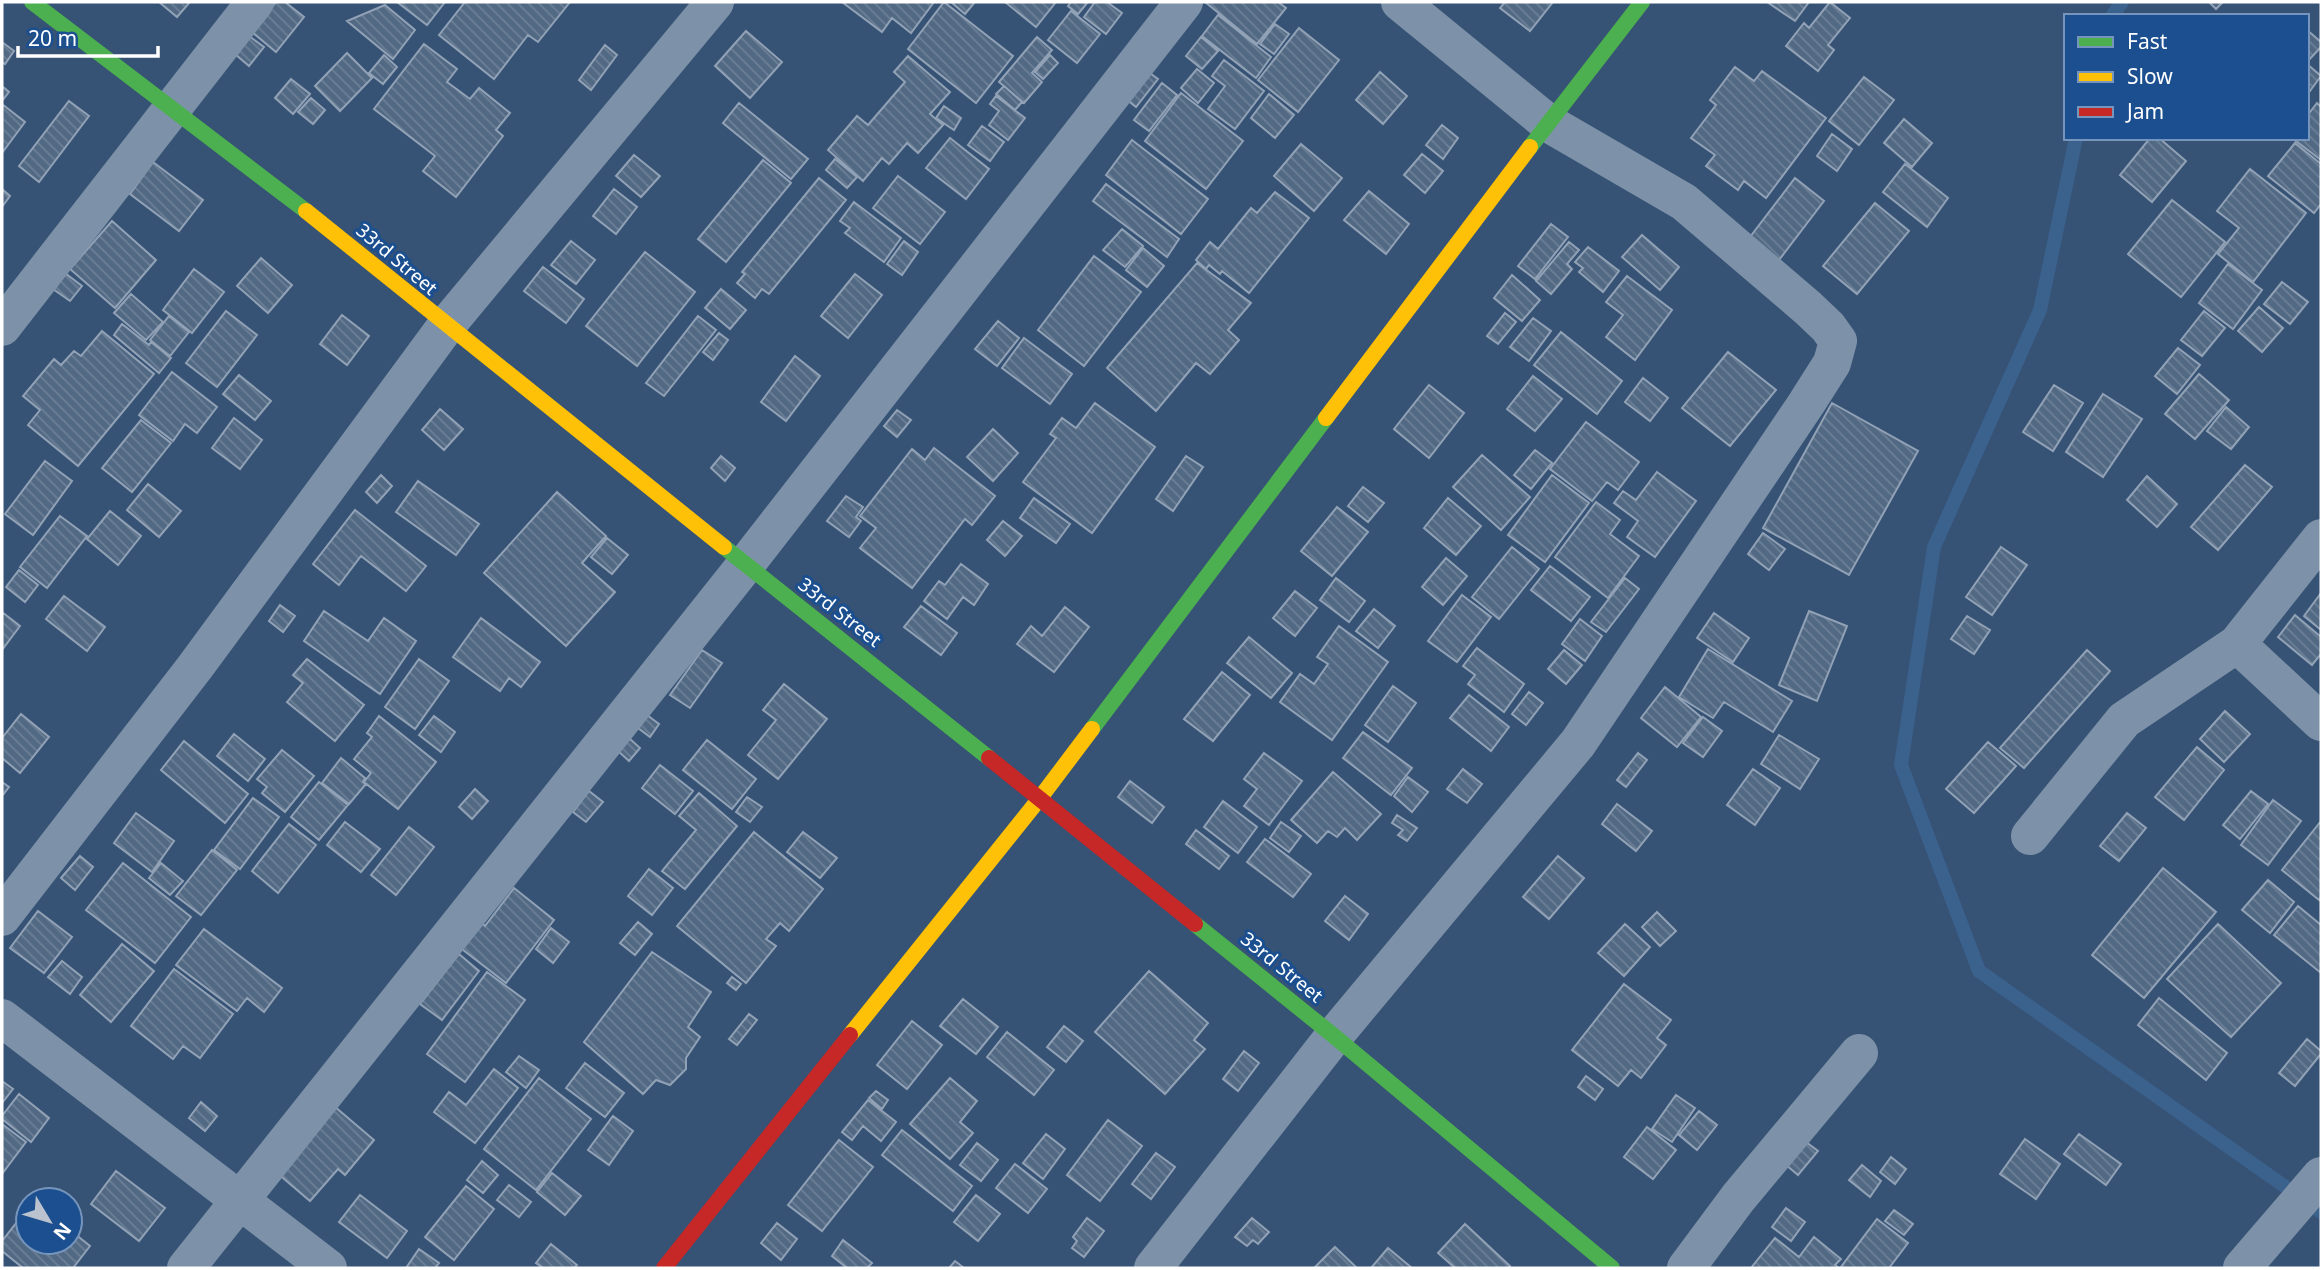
<svg xmlns="http://www.w3.org/2000/svg" width="2323" height="1270" font-family="'Noto Sans',sans-serif">
<defs>
<pattern id="building-back-hatch" width="6" height="6" patternUnits="userSpaceOnUse" patternTransform="scale(1.75)"><rect width="6" height="6" fill="#526984"/><path d="M-1 5l2 2M0 0l6 6M5-1l2 2" fill="none" stroke="#6c8096"/></pattern>
</defs>
<rect width="100%" height="100%" fill="#365274"/>
<g fill="none" stroke-linecap="round" stroke-linejoin="round">
<path stroke="#3b618d" stroke-width="14" d="M2112,16l10,-14
M2076,138l-36,172 -106,237 -33,218 78,206 342,241"/>
</g>
<path fill="url(#building-back-hatch)" stroke="#92a2b6" stroke-width="2" d="M159,2h31l-13,15z
M276,2h9l19,15 -28,35 -24,-20z
M397,2h48l-18,23z
M465,2h105l-32,40 -10,-7 -34,44 -55,-44z
M842,2h92l-23,31 -19,-15 -10,14z
M944,2l69,54 -37,47 -68,-54z
M951,2h24l-10,12z
M1005,2h51l-20,25z
M1071,2h17l-10,12 -10,-8z
M1095,2h12l15,11 -16,21 -22,-17z
M1205,2h73l8,6 -29,36z
M1505,2h48l-23,29 -30,-23z
M1767,2h42l-14,19z
M1830,2l20,16 -22,27 6,5 -16,21 -32,-25 18,-23 5,5z
M2209,2h14l-7,7z
M385,5l30,25 -22,29 -46,-38z
M1071,11l29,23 -23,29 -29,-23z
M1218,15l53,42 -15,21 -54,-42z
M1275,24l14,10 -15,20 -14,-10z
M1299,28l40,32 -41,52 -40,-32z
M2307,30l14,12v5l-14,15z
M746,31l36,31 -32,36 -35,-32z
M249,36l15,11 -15,19 -14,-12z
M1037,37l15,13 -20,23 10,9 -18,21 -25,-21z
M1201,37l17,14 -16,18 -16,-13z
M2,42l12,9 -9,13 -3,-2z
M424,44l33,25 -10,13 23,17 9,-11 31,25 -14,17 7,6 -47,61 -33,-26 12,-15 -61,-47z
M605,45l12,10 -26,35 -12,-10z
M347,53l25,25 -32,33 -25,-25z
M384,55l13,12 -14,17 -14,-11z
M1050,55l8,8 -15,16 -8,-7z
M908,56l42,36 -20,22 13,11 -25,28 -11,-10 -18,21 -7,-6 -19,23 -35,-31 29,-34 11,9 37,-43 -11,-10z
M1224,60l40,31 -29,38 -27,-20 17,-23 -13,-10z
M2307,64l14,12 -14,19z
M1735,67l19,14 8,-10 64,47 -60,80 -22,-17 -6,9 -32,-24 9,-11 -24,-17 25,-33 -6,-5z
M1197,69l17,14 -16,20 -17,-15z
M1147,71l11,8 -22,28 -10,-8z
M1380,72l27,24 -24,28 -27,-24z
M1864,77l30,23 -35,45 -30,-24z
M291,79l19,15 -17,20 -18,-16z
M1162,83l15,12 -28,36 -15,-11z
M2,86l7,6 -7,9z
M1004,86l18,16 -7,8 -19,-16z
M1181,93l62,48 -37,48 -61,-48z
M1269,94l25,21 -19,23 -24,-20z
M996,96l29,22 -17,22 -19,-15 10,-14 -9,-7z
M311,98l14,12 -12,14 -15,-12z
M69,101l20,15 -50,66 -20,-16z
M739,103l69,56 -17,20 -68,-56z
M2317,103l4,4v53l-29,-22h15v-22z
M2,104l23,18 -23,31z
M944,106l17,12 -7,12 -18,-12z
M1904,119l28,24 -20,24 -28,-24z
M1442,125l16,13 -15,21 -17,-14z
M982,126l22,16 -14,19 -22,-16z
M1832,134l20,15 -15,22 -20,-15z
M950,138l39,31 -23,30 -40,-31z
M2150,138h9l27,23 -34,41 -32,-27z
M1132,140l76,59 -27,35 -75,-59z
M2295,143l26,21v40l-7,9 -46,-37z
M1301,144l41,34 -28,33 -40,-35z
M1422,154l21,17 -18,22 -21,-18z
M634,155l26,21 -19,21 -25,-21z
M835,159l22,18 -10,11 -21,-18z
M763,160l28,23 -65,79 -28,-23z
M153,162l50,38 -24,31 -49,-37z
M1905,164l43,34 -21,29 -44,-35z
M2250,169l56,44 -53,69 -35,-28 21,-26 -22,-17z
M898,176l47,36 -25,32 -47,-36z
M819,178l27,22 -77,94 -7,-5 -7,9 -18,-15 8,-9 -3,-2z
M1795,178l29,23 -45,59 -29,-23z
M1106,184l73,55 -12,18 -74,-56z
M2,189l8,7 -8,11z
M614,189l23,18 -21,27 -23,-18z
M1369,191l40,33 -23,30 -42,-34z
M1275,192l34,26 -60,75 -27,-22 -2,3 -11,-9 -3,4 -10,-9 14,-18 8,7 33,-41 6,5z
M2172,200l53,42 -44,55 -53,-43z
M854,202l47,36 -17,24 -39,-29 5,-5 -10,-7z
M1875,203l34,28 -52,63 -34,-28z
M112,221l44,39 -41,48 -45,-39z
M1551,224l17,13 -33,42 -17,-13z
M1122,229l21,17 -18,21 -22,-17z
M1642,235l37,32 -19,23 -38,-33z
M571,241l24,19 -19,24 -25,-19z
M904,241l14,11 -16,23 -15,-11z
M1569,242l10,8 -12,14 5,5 -21,25 -15,-13z
M1588,247l31,24 -16,21 -24,-20 4,-4 -8,-6z
M1143,248l21,18 -17,21 -21,-17z
M645,252l50,40 -58,74 -51,-40z
M1094,256l47,36 -57,74 -46,-36z
M261,258l31,27 -24,28 -31,-27z
M1197,263l54,40 -23,27 11,10 -29,34 -14,-11 -40,48 -49,-43z
M2228,264l34,26 -29,39 -34,-26z
M543,267l41,32 -18,24 -42,-32z
M194,269l30,23 -32,41 -29,-23z
M65,273l17,13 -12,15 -17,-12z
M855,274l27,21 -34,43 -27,-22z
M1512,275l28,25 -18,21 -28,-23z
M1627,276l45,34 -37,50 -29,-23 17,-22 -17,-13z
M2282,282l26,20 -18,22 -26,-20z
M721,289l25,21 -16,19 -25,-21z
M131,294l32,28 -17,18 -32,-27z
M2259,307l24,21 -21,24 -24,-21z
M226,311l31,24 -40,52 -31,-24z
M2204,311l21,17 -23,28 -21,-16z
M1505,313l11,9 -18,22 -11,-8z
M342,315l27,21 -22,29 -27,-21z
M169,316l20,16 -19,24 -20,-16z
M698,316l18,14 -52,66 -18,-13z
M1533,318l18,13 -22,30 -19,-14z
M998,321l21,17 -22,28 -22,-17z
M998,321l21,17 -22,28 -22,-17z
M122,324l27,21 2,-3 20,16 -12,15 -45,-38z
M102,331l52,43 -76,92 -50,-41 12,-15 -17,-14 31,-37 7,6 13,-14 7,5z
M1561,332l61,49 -25,33 -63,-49z
M719,333l9,7 -15,20 -10,-8z
M1024,338l48,36 -22,30 -48,-36z
M2178,348l22,17 -23,29 -22,-18z
M1728,352l48,38 -46,56 -48,-38z
M795,356l25,20 -34,45 -25,-19z
M172,372l45,35 -20,26 -12,-9 -12,17 -34,-26z
M2199,374l30,26 -34,39 -30,-25z
M239,375l32,26 -16,19 -32,-26z
M1533,376l29,23 -27,32 -28,-22z
M1643,378l25,20 -18,23 -25,-19z
M1429,385l35,28 -35,45 -35,-29z
M2054,385l29,18 -30,48 -30,-19z
M2103,394l39,25 -39,58 -37,-25z
M1095,403l60,44 -63,86 -69,-51 33,-44 -6,-4 12,-16 14,10z
M1832,403l86,48 -69,124 -86,-47z
M2226,407l23,20 -18,22 -24,-18z
M440,409l23,20 -19,21 -22,-20z
M897,410l14,10 -14,17 -13,-11z
M234,418l28,22 -22,29 -28,-21z
M141,420l30,23 -39,49 -30,-24z
M1586,422l53,40 -21,28 -11,-8 -15,19 -42,-32z
M993,429l25,24 -25,28 -26,-24z
M934,448l61,48 -23,29 -7,-6 -53,69 -52,-40 16,-20 -16,-12 52,-67 13,11z
M1535,450l17,13 -21,26 -17,-14z
M1482,455l48,42 -29,33 -48,-43z
M721,456l14,12 -10,13 -14,-13z
M1186,456l17,11 -30,44 -17,-12z
M45,461l27,20 -39,54 -28,-21z
M2245,465l27,22 -54,63 -27,-23z
M1657,472l39,29 -41,56 -28,-20 11,-16 -24,-18 9,-12 13,9z
M381,475l11,11 -15,17 -11,-11z
M1552,475l37,28 -44,59 -37,-27z
M2147,476l30,28 -20,23 -30,-27z
M418,481l61,43 -23,31 -60,-43z
M148,484l33,27 -22,26 -32,-27z
M1363,487l21,16 -16,19 -20,-16z
M557,492l49,44 -24,27 33,29 -49,54 -82,-73z
M846,496l17,11 -7,10 5,4 -12,16 -22,-16z
M1034,498l36,26 -14,19 -36,-25z
M1448,498l33,28 -25,29 -32,-27z
M1596,502l24,18 -10,14 29,22 -31,42 -53,-41z
M1337,507l31,25 -36,44 -31,-25z
M355,510l71,56 -20,25 -45,-35 -22,29 -26,-21z
M110,511l31,25 -23,29 -31,-26z
M60,516l27,20 -40,52 -27,-21z
M1003,521l19,15 -17,20 -18,-16z
M1763,533l22,16 -16,21 -21,-16z
M607,538l21,17 -16,19 -21,-17z
M1512,547l27,22 -40,50 -27,-22z
M2001,547l26,18 -35,50 -26,-18z
M1446,558l21,18 -24,29 -21,-18z
M961,564l27,20 -14,21 -11,-8 -16,22 -23,-18 15,-20 6,4z
M1550,566l40,31 -19,24 -40,-31z
M19,570l19,15 -13,17 -19,-15z
M1336,578l29,23 -16,21 -29,-22z
M1625,578l14,11 -33,43 -15,-10z
M1295,591l22,17 -22,28 -22,-18z
M2321,593v37l-17,-14z
M1462,595l29,22 -34,45 -29,-21z
M64,596l41,31 -18,24 -41,-32z
M280,605l15,11 -12,16 -14,-11z
M921,606l36,27 -16,22 -37,-28z
M1065,607l24,20 -35,45 -37,-28 14,-18 11,10z
M1374,609l21,17 -17,22 -22,-17z
M324,611l44,30 16,-23 32,23 -36,53 -76,-53z
M1809,611l38,15 -30,75 -38,-16z
M2,612l18,14 -18,24z
M1714,613l35,25 -16,24 -36,-24z
M2295,615l26,22v17l-9,11 -34,-28z
M1967,616l23,14 -16,24 -23,-15z
M481,618l59,44 -19,25 -12,-9 -9,13 -47,-34z
M1580,619l22,17 -17,25 -23,-17z
M1339,626l49,36 -56,78 -52,-38 20,-28 14,10 14,-20 -11,-7z
M1249,637l43,36 -21,25 -44,-35z
M1477,648l47,36 -20,28 -36,-28 7,-9 -12,-9z
M1708,649l84,52 -19,31 -49,-30 -11,16 -34,-21z
M702,650l20,13 -32,45 -20,-13z
M1564,650l18,15 -16,19 -18,-15z
M2087,650l23,21 -86,97 -24,-20z
M307,659l57,46 -29,36 -48,-39 16,-19 -10,-8z
M419,659l30,22 -34,48 -30,-22z
M1222,672l28,23 -37,46 -29,-22z
M784,684l43,35 -49,60 -30,-24 28,-35 -13,-10z
M1393,686l23,17 -28,39 -23,-17z
M1665,687l36,30 -24,30 -36,-29z
M1529,692l14,11 -17,22 -14,-11z
M1469,695l40,32 -18,24 -41,-33z
M2225,711l25,23 -26,28 -24,-23z
M21,714l28,23 -29,36 -18,-15v-20z
M647,715l12,9 -9,13 -12,-9z
M379,716l57,46 -38,47 -34,-27 7,-9 -17,-14 18,-22 -5,-4z
M434,716l21,16 -14,20 -22,-17z
M1703,717l19,14 -19,26 -20,-14z
M1363,732l49,36 -21,27 -48,-37z
M234,734l31,25 -17,22 -31,-25z
M1779,735l40,24 -19,30 -39,-25z
M629,738l11,10 -11,13 -11,-10z
M707,740l49,39 -24,30 -49,-39z
M184,741l64,53 -23,29 -64,-53z
M1988,742l28,24 -42,47 -28,-24z
M2197,747l27,23 -40,50 -29,-23z
M282,750l32,26 -29,36 -23,-19 5,-6 -10,-8z
M1264,753l38,28 -33,44 -25,-19 13,-17 -13,-10z
M1638,753l9,7 -21,27 -9,-7z
M341,758l24,20 -2,4 3,2 -17,20 -27,-21z
M660,765l33,26 -18,23 -33,-26z
M1463,769l19,15 -15,19 -20,-14z
M1753,769l27,19 -25,37 -28,-20z
M1333,772l48,42 -24,26 -12,-12 -8,9 -9,-6 -11,12 -26,-23z
M1408,777l20,15 -16,20 -18,-16z
M1130,781l34,26 -12,16 -34,-26z
M2,782l7,5 -7,9z
M319,782l29,23 -29,35 -28,-23z
M475,789l13,12 -16,18 -13,-12z
M589,791l14,11 -17,20 -13,-10z
M2251,791l17,13 -28,35 -17,-14z
M699,793l38,33 -52,63 -23,-18 34,-41 -17,-14z
M747,797l15,10 -12,15 -14,-10z
M253,798l26,19 -39,52 -26,-19z
M2273,800l28,21 -33,44 -27,-20z
M1223,801l34,26 -19,26 -34,-26z
M1617,804l35,27 -16,20 -34,-27z
M136,813l38,28 -22,31 -38,-29z
M2127,813l19,15 -27,33 -19,-15z
M1397,815l20,13 -10,13 -9,-6 5,-5 -11,-7z
M2321,821v76l-2,3 -37,-30z
M345,822l35,27 -19,23 -34,-27z
M1281,822l20,14 -12,16 -19,-14z
M289,824l27,21 -38,48 -26,-22z
M409,827l25,20 -38,48 -25,-20z
M1196,830l33,26 -10,13 -33,-25z
M754,832l69,57 -34,42 -9,-8 -14,16 10,7 -30,37 -69,-57z
M803,832l34,26 -17,20 -33,-26z
M1265,839l46,35 -18,23 -46,-35z
M212,850l25,20 -36,45 -25,-19z
M80,856l13,11 -18,23 -14,-12z
M1558,856l26,22 -35,41 -26,-22z
M123,863l68,54 -36,46 -69,-53z
M161,863l22,18 -13,14 -21,-17z
M2163,868l53,44 -72,86 -52,-43z
M649,869l24,19 -21,27 -24,-19z
M2268,880l26,22 -24,31 -28,-23z
M514,888l40,32 -48,63 -48,-37 20,-26 7,6z
M1345,896l23,18 -19,26 -24,-19z
M2298,906l23,19v48l-47,-38z
M38,911l34,26 -28,36 -34,-25z
M1657,912l19,19 -16,15 -18,-19z
M638,922l14,12 -17,21 -15,-12z
M1625,924l25,23 -26,29 -26,-23z
M2218,924l63,59 -50,54 -64,-58z
M551,928l18,14 -16,21 -17,-14z
M204,929l78,59 -18,24 -17,-14 -10,13 -61,-46z
M122,944l32,27 -43,51 -31,-27z
M652,952l59,40 -23,35 12,10 -14,21v11l-16,16 -14,-5 -13,14 -59,-52z
M459,954l20,17 -37,49 -22,-16z
M62,961l20,16 -12,17 -22,-17z
M174,969l59,45 -33,44 -17,-12 -10,13 -42,-33z
M1149,971l59,52 -14,17 11,9 -40,45 -70,-62z
M487,972l38,28 -60,82 -38,-28z
M732,977l9,7 -5,6 -9,-7z
M1624,984l47,36 -14,18 9,7 -25,33 -10,-8 -13,16 -46,-36z
M2159,998l68,55 -21,27 -68,-55z
M963,999l35,28 -22,27 -36,-28z
M749,1014l8,6 -20,25 -8,-6z
M912,1021l30,24 -35,44 -30,-24z
M1064,1026l19,15 -17,21 -19,-15z
M1007,1032l47,38 -20,25 -47,-38z
M2307,1039l14,12v3l-26,32 -16,-13z
M1244,1051l15,12 -21,28 -15,-12z
M519,1056l20,14 -13,18 -20,-16z
M585,1063l39,30 -19,24 -39,-29z
M494,1069l24,19 -43,55 -41,-31 15,-20 17,13z
M1586,1076l17,13 -8,11 -17,-13z
M539,1078l52,41 -55,71 -52,-41z
M950,1078l27,23 -17,21 13,11 -23,26 -40,-35z
M2,1081l11,8 -11,14z
M876,1091l12,9 -6,9 -13,-11z
M19,1094l30,24 -18,24 -29,-23v-3z
M19,1094l30,24 -18,24 -29,-23v-3z
M1676,1095l19,13 -23,34 -20,-13z
M868,1100l28,22 -15,19 -18,-15 -11,14 -10,-8z
M201,1102l16,14 -12,15 -16,-13z
M334,1106l40,34 -29,35 -7,-6 -28,32 -33,-28z
M1699,1111l18,14 -20,25 -18,-15z
M613,1116l20,15 -24,34 -21,-15z
M1108,1120l34,26 -42,55 -33,-26z
M2,1124l24,18 -24,32z
M1647,1127l29,23 -23,29 -29,-22z
M902,1130l70,56 -19,25 -71,-56z
M1046,1134l19,15 -22,30 -20,-16z
M2079,1134l42,30 -15,21 -42,-31z
M2025,1139l35,25 -24,35 -36,-25z
M839,1140l34,27 -51,64 -34,-26z
M1806,1142l12,9 -20,24 -12,-10z
M977,1143l21,17 -17,21 -21,-16z
M1156,1153l19,14 -24,32 -19,-15z
M1891,1157l15,12 -11,15 -15,-12z
M482,1161l16,14 -15,18 -16,-13z
M1015,1164l32,25 -19,24 -32,-25z
M1862,1165l19,16 -11,16 -21,-17z
M116,1171l49,37 -26,33 -48,-37z
M552,1173l29,23 -16,19 -28,-23z
M509,1185l22,17 -12,15 -22,-17z
M466,1186l28,23 -40,51 -29,-23z
M360,1195l47,36 -20,27 -48,-36z
M976,1195l24,19 -22,27 -24,-19z
M28,1208v34h42v-12l20,16 -17,22h-50l-21,-17v-10z
M1786,1208l19,14 -14,19 -19,-14z
M1894,1210l19,14 -9,11 -19,-14z
M1087,1218l17,13 -20,26 -12,-9 5,-7 -4,-4z
M1252,1218l17,14 -11,12 -5,-4 -6,6 -12,-9z
M1877,1219l31,24 -19,25h-46l-2,-1z
M777,1223l20,16 -16,21 -20,-17z
M1465,1224l45,42 -2,2h-53l-17,-15z
M1814,1237l27,22 -6,6 4,3h-88l24,-30 24,19z
M843,1240l29,23 -5,5h-20l-15,-12z
M551,1244l26,21 -3,3h-31l-7,-5z
M1335,1247l22,21h-43z
M1388,1248l24,20h-41z
M419,1249l20,14 -4,5h-29z
M955,1261l9,7h-15z"/>
<g fill="none" stroke-linecap="round" stroke-linejoin="round">
<path stroke="#7d92a8" stroke-width="38" d="M2,327l253,-325
M2237,644l84,78
M2030,836l94,-116 113,-76 84,-106
M2,917l193,-250 251,-341 269,-324
M2,1018l326,250
M186,1268l560,-704 438,-562
M1153,1268l181,-232 244,-293 228,-339 26,-41 6,-22 -10,-14 -20,-19 -124,-106 -136,-79 -148,-121
M1686,1268l52,-70 121,-145
M2242,1268l79,-92"/>
<path stroke="#4caf50" stroke-width="16" d="M32,2l274,209
M1530,147l112,-145
M724,547l265,211
M1092,729l234,-311
M1195,924l139,112 278,232"/>
<path stroke="#ffc107" stroke-width="16" d="M306,211l418,336
M1326,418l204,-271
M850,1035l190,-237 52,-69"/>
<path stroke="#c62828" stroke-width="16" d="M989,758l206,166
M664,1268l186,-233"/>
</g>
<g text-anchor="middle" dominant-baseline="central" stroke-width="6" stroke-linejoin="round" paint-order="stroke">
<g font-size="19" fill="#fff" stroke="#1b4f8f">
<text transform="translate(397 259) rotate(40)">33rd Street</text>
<text transform="translate(840 612) rotate(38)">33rd Street</text>
<text transform="translate(1282 967) rotate(39)">33rd Street</text>
</g>
</g>
<rect width="2323" height="1270" fill="none" stroke="#ffffff" stroke-width="7"/>
<rect x="2064" y="14" width="245" height="126" fill="#1b4f8f" stroke="#7695bc" stroke-width="2"/>
<rect x="2078" y="37" width="35" height="10" fill="#4caf50" stroke="#7695bc" stroke-width="2"/>
<text x="2127" y="49" font-size="21" fill="#ffffff">Fast</text>
<rect x="2078" y="72" width="35" height="10" fill="#ffc107" stroke="#7695bc" stroke-width="2"/>
<text x="2127" y="84" font-size="21" fill="#ffffff">Slow</text>
<rect x="2078" y="107" width="35" height="10" fill="#c62828" stroke="#7695bc" stroke-width="2"/>
<text x="2127" y="119" font-size="21" fill="#ffffff">Jam</text>
<g transform="translate(49 1221) rotate(128)"><circle r="33" fill="#1b4f8f" stroke="#7695bc" stroke-width="2"/>
<path d="M0-5L12 26L0 18L-12 26Z" fill="#b9c2ce"/>
<text y="-10" font-size="19" font-weight="bold" text-anchor="middle" fill="#ffffff">N</text>
</g>
<path d="M18 46v10h140v-10" fill="none" stroke="#ffffff" stroke-width="3.5"/>
<text x="28" y="46" font-size="21" fill="#ffffff" stroke="#1b4f8f" stroke-width="5" paint-order="stroke">20 m</text>
</svg>
